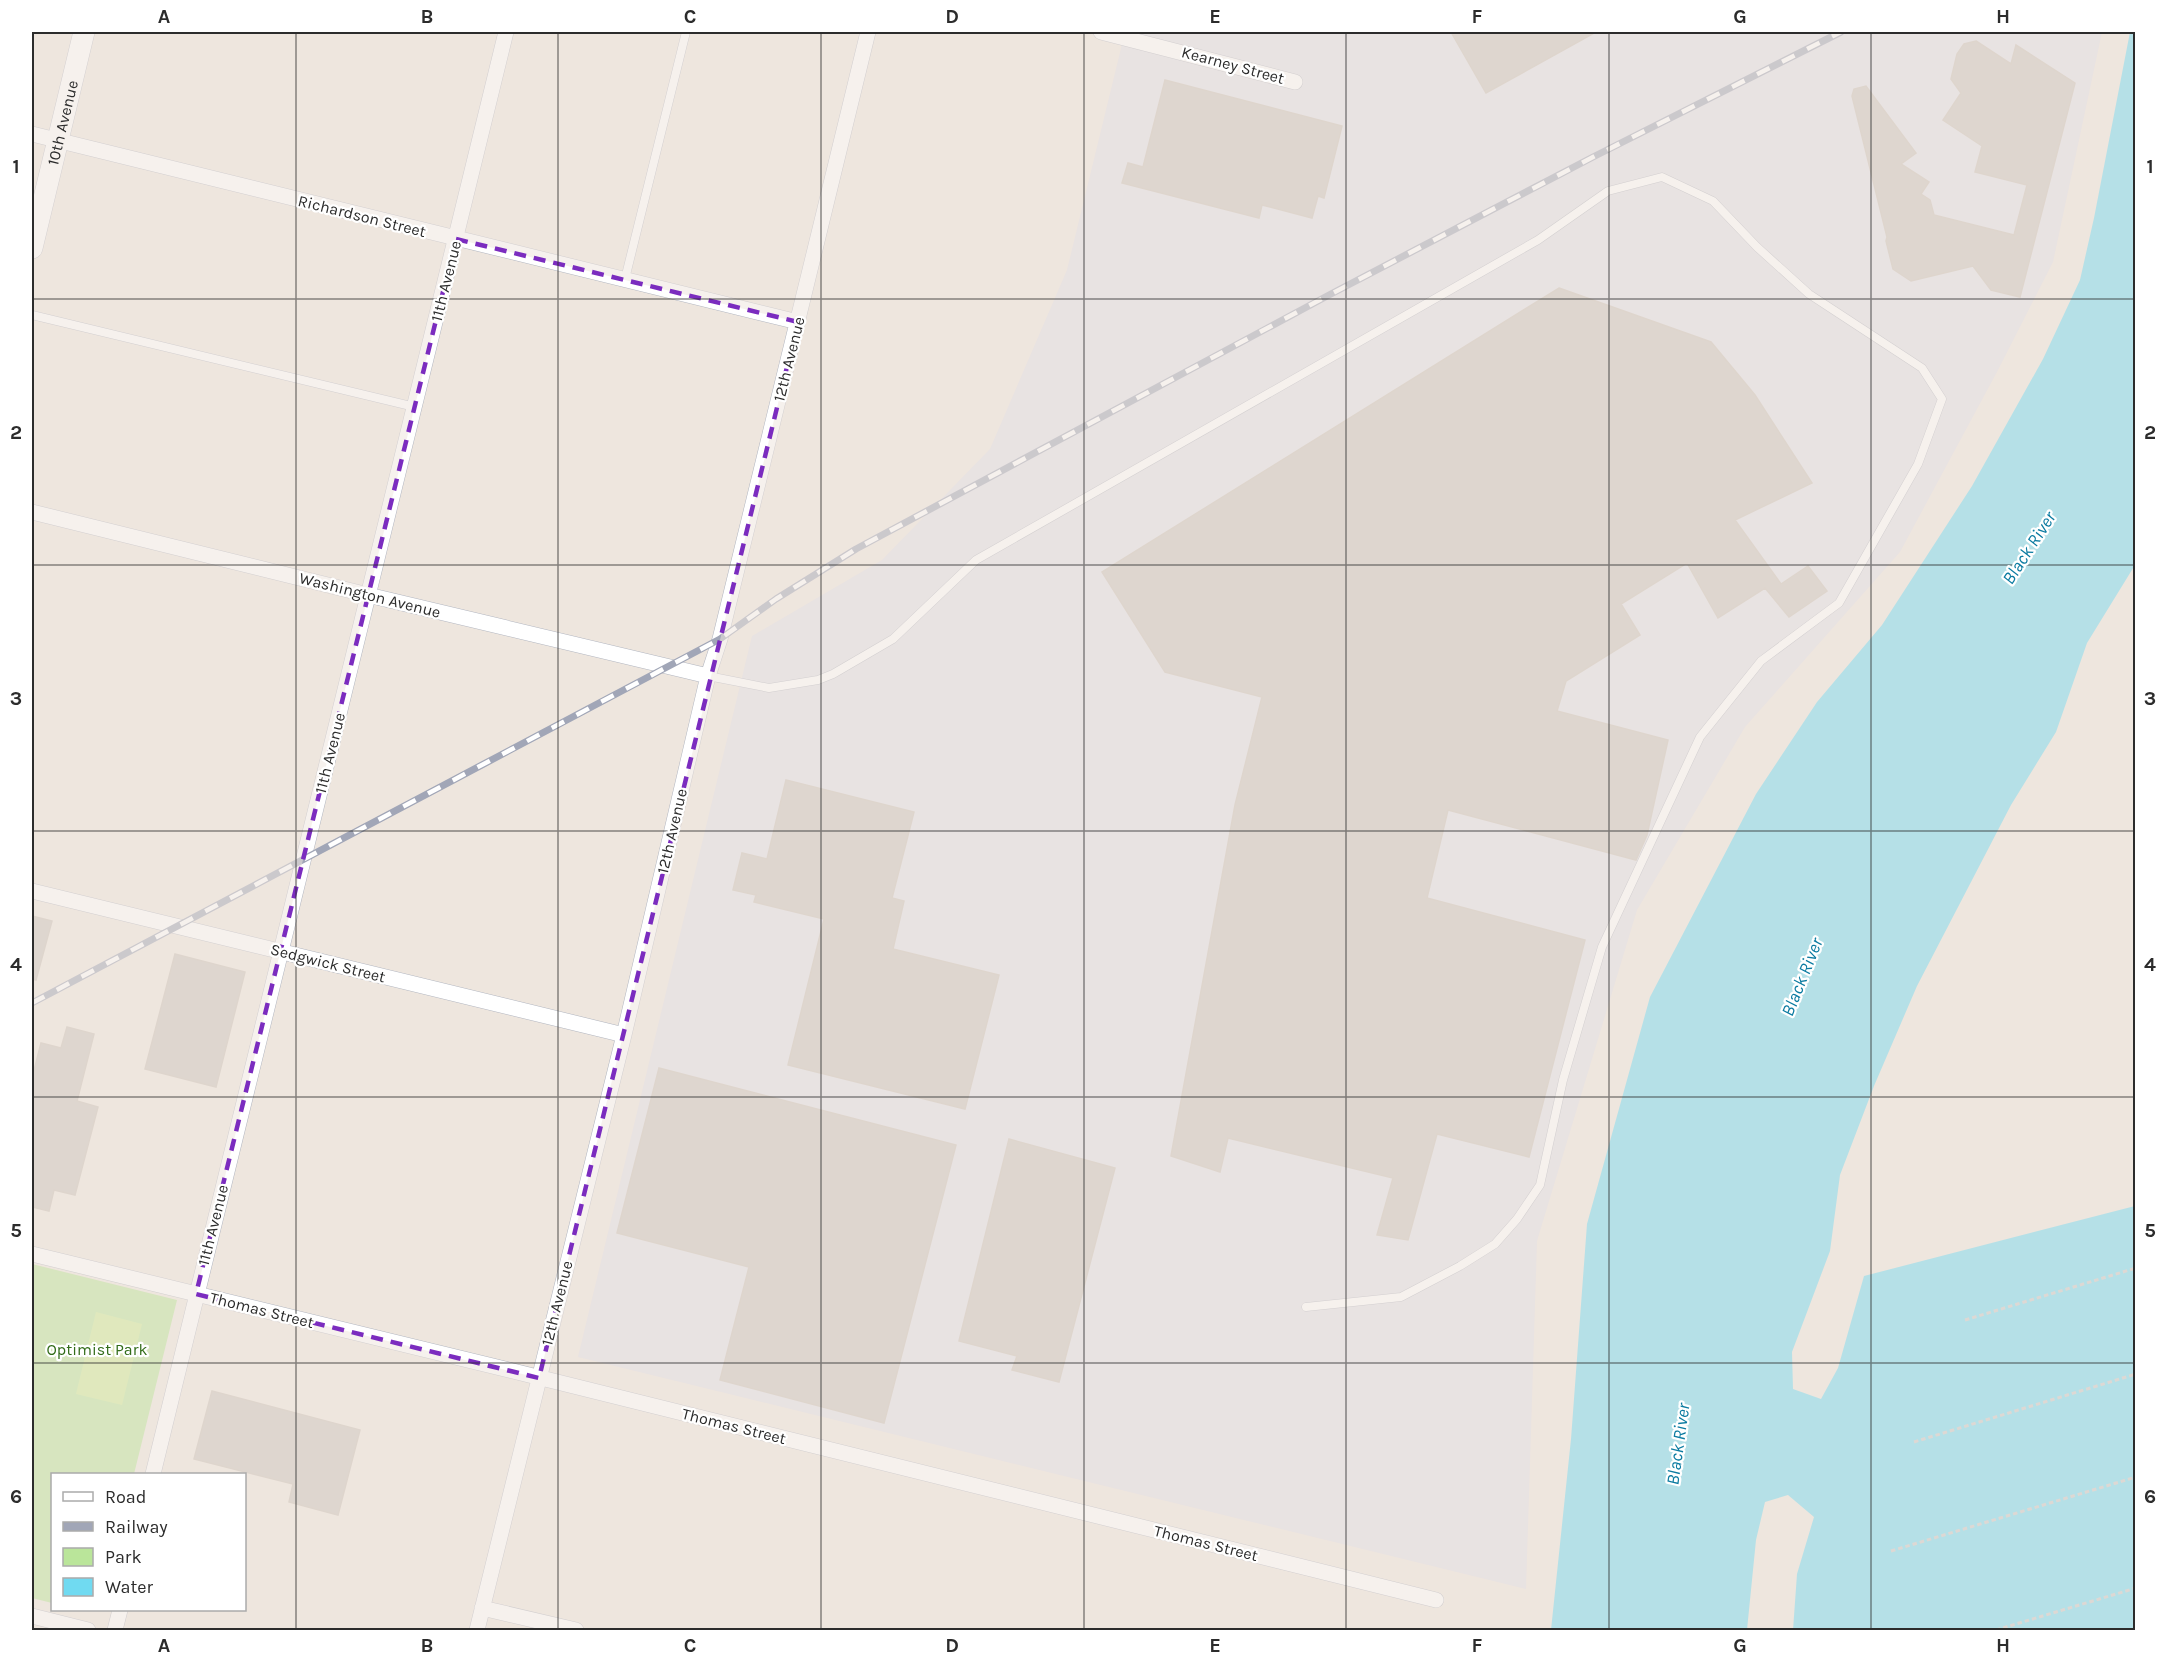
<svg xmlns="http://www.w3.org/2000/svg" width="2167" height="1662" font-family="Karla,sans-serif">
<rect width="100%" height="100%" fill="#eee6de"/>
<path fill="#e0dfe6" d="M1125,32h977l-49,230 -55,108 -98,182 -155,175 -108,183 -100,331 -11,348 -948,-232 174,-721 130,-76 108,-111 77,-179z"/>
<path fill="#bae59a" d="M32,1264l145,36 -43,174h-82v129l-20,-5z"/>
<path fill="#cfec96" d="M96,1312l46,12 -20,81 -46,-11z"/>
<path fill="#70daf1" d="M2130,32h6l-1,533 -48,78 -31,89 -45,73 -94,181 -43,100 -34,89 -10,76 -38,101 1,37 28,10 17,-31 26,-92 271,-70v424h-342l4,-56 17,-57 -26,-22 -23,7 -9,38 -9,90h-196l20,-191 16,-215 63,-227 106,-203 61,-92 65,-77 90,-139 71,-127 37,-79 14,-62z"/>
<path fill="#c9c4bd" stroke="#cac2b8" stroke-width="1.5" d="M1451,32h145l-110,61z
M1976,41l35,23 5,-19 59,38 -55,214 -29,-7 -18,-24 -62,15 -18,-12 -7,-28 1,-4 -35,-141 2,-7 12,-3 50,67 -15,11 28,18 -8,12 9,6 4,15 80,20 13,-50 -52,-13 7,-26 -39,-26 18,-27 -10,-14 6,-25 7,-10z
M1165,80l177,46 -18,72 -6,-2 -6,22 -50,-13 -3,13 -137,-35 6,-20 15,4z
M1559,288l152,54 44,53 57,88 -77,37 46,64 27,-18 19,25 -38,26 -24,-29 -47,30 -31,-55 -66,41 19,31 -74,46 -9,30 111,29 -21,95 -11,25 -188,-50 -21,88 158,42 -56,217 -92,-23 -29,106 -31,-5 16,-57 -165,-40 -8,34 -49,-16 64,-351 27,-108 -97,-25 -63,-100z
M786,780l128,32 -22,86 12,3 -11,48 106,26 -34,134 -177,-44 36,-146 -70,-17 2,-7 -23,-5 9,-37 25,6z
M32,916l20,5 -16,59 -4,-1z
M175,954l70,18 -29,115 -71,-18z
M67,1027l27,7 -17,67 21,6 -23,88 -21,-5 -5,21 -17,-4v-129l9,-35 20,5z
M659,1068l297,77 -72,278 -164,-43 29,-113 -132,-34z
M1009,1139l106,29 -56,214 -47,-12 5,-14 -58,-15z
M212,1391l148,39 -22,85 -49,-13 4,-18 -99,-25z"/>
<g fill="none" stroke-linecap="round" stroke-linejoin="round">
<g stroke="#b2b6c0" stroke-width="9">
<path id="lane" d="M625,279l61,-247
M32,315l383,92
M708,676l61,12 49,-8 15,-6 60,-35 83,-79 562,-320 70,-49 54,-14 51,24 44,46 52,47 113,74 20,31 -24,65 -79,139 -78,58 -61,76 -98,210 -39,133 -23,105 -23,34 -22,25 -35,22 -59,31 -95,10"/>
</g>
<g stroke="#b2b6c0" stroke-width="16">
<path id="street" d="M1101,32l194,50
M32,134l766,188
M32,512l336,83 340,81
M32,891l592,144
M32,1254l485,118 919,228
M153,1474l353,-1442
M482,1608l94,22
M32,1616l56,14
M115,1630l5,-20
M477,1630l147,-595 84,-359 12,-37 148,-607"/>
</g>
<g stroke="#b2b6c0" stroke-width="22">
<g id="secondary">
<path id="s1" d="M32,248l52,-216"/>
</g>
</g>
<path stroke="#c8c8c8" stroke-width="3" stroke-dasharray="4.5 3" stroke-linecap="butt" d="M1965,1320l171,-52
M1914,1442l222,-68
M1891,1551l245,-74
M1996,1630l140,-42"/>
<use href="#lane" stroke="#fff" stroke-width="8"/>
<use href="#street" stroke="#fff" stroke-width="15"/>
<use href="#secondary" stroke="#fff" stroke-width="21"/>
<g stroke="#a1a6b7" stroke-width="7">
<path id="rail" d="M32,1003l688,-364 56,-40 80,-50 473,-254 264,-138 248,-125"/>
</g>
<use href="#rail" stroke="#fff" stroke-width="4.5" stroke-dasharray="14" stroke-linecap="butt"/>
</g>
<path d="M0 0H2167V1662H0ZM456,239l342,83 -259,1056 -343,-84z" fill="#eee6de" fill-opacity=".55" fill-rule="evenodd"/>
<path fill="none" stroke="#7b2cbf" stroke-width="4.5" stroke-dasharray="12 8" stroke-linejoin="round" d="M456,239l342,83 -259,1056 -343,-84z"/>
<path fill="none" stroke="#2c2c2c" stroke-width="1.5" stroke-opacity="0.55" d="M296,32v1598M558,32v1598M821,32v1598M1084,32v1598M1346,32v1598M1609,32v1598M1871,32v1598M32,299h2104M32,565h2104M32,831h2104M32,1097h2104M32,1363h2104"/>
<g text-anchor="middle" dominant-baseline="central" stroke-width="4.5" stroke-linejoin="round" paint-order="stroke">
<g font-size="16" fill="#2c2c2c" stroke="#fff">
<text transform="translate(1233 65) rotate(15)">Kearney Street</text>
<text stroke="none"><textPath href="#s1" startOffset="129">10th Avenue</textPath></text>
<text transform="translate(362 216) rotate(14)">Richardson Street</text>
<text transform="translate(446 281) rotate(-76)">11th Avenue</text>
<text transform="translate(789 359) rotate(-76)">12th Avenue</text>
<text transform="translate(370 595) rotate(14)">Washington Avenue</text>
<text transform="translate(330 753) rotate(-76)">11th Avenue</text>
<text transform="translate(672 831) rotate(-77)">12th Avenue</text>
<text transform="translate(328 963) rotate(14)">Sedgwick Street</text>
<text transform="translate(213 1225) rotate(-76)">11th Avenue</text>
<text transform="translate(557 1303) rotate(-76)">12th Avenue</text>
<text transform="translate(262 1310) rotate(14)">Thomas Street</text>
<text transform="translate(734 1426) rotate(14)">Thomas Street</text>
<text transform="translate(1206 1543) rotate(14)">Thomas Street</text>
</g>
<g font-size="16" fill="#326c19" stroke="#fff">
<text x="97" y="1349">Optimist Park</text>
</g>
<g font-size="18" font-style="italic" fill="#0b7ba1" stroke="#fff">
<text transform="translate(2029 548) rotate(-57)">Black River</text>
<text transform="translate(1802 977) rotate(-68)">Black River</text>
<text transform="translate(1678 1444) rotate(-82)">Black River</text>
</g>
</g>
<rect width="2167" height="1662" fill="none" stroke="#ffffff" stroke-width="66"/>
<rect x="51" y="1473" width="195" height="138" fill="#ffffff" stroke="#ababab" stroke-width="1.5"/>
<rect x="63" y="1492" width="30" height="9" fill="#ffffff" stroke="#ababab" stroke-width="1.5"/>
<text x="105" y="1503" font-size="18" fill="#2c2c2c">Road</text>
<rect x="63" y="1522" width="30" height="9" fill="#a1a6b7" stroke="#ababab" stroke-width="1.5"/>
<text x="105" y="1533" font-size="18" fill="#2c2c2c">Railway</text>
<rect x="63" y="1548" width="30" height="18" fill="#bae59a" stroke="#ababab" stroke-width="1.5"/>
<text x="105" y="1563" font-size="18" fill="#2c2c2c">Park</text>
<rect x="63" y="1578" width="30" height="18" fill="#70daf1" stroke="#ababab" stroke-width="1.5"/>
<text x="105" y="1593" font-size="18" fill="#2c2c2c">Water</text>
<rect x="33" y="33" width="2101" height="1596" fill="none" stroke="#2c2c2c" stroke-width="2"/>
<g font-size="20" text-anchor="middle" font-weight="bold" fill="#2c2c2c">
<text x="164" y="23">A</text>
<text x="427" y="23">B</text>
<text x="690" y="23">C</text>
<text x="952" y="23">D</text>
<text x="1215" y="23">E</text>
<text x="1477" y="23">F</text>
<text x="1740" y="23">G</text>
<text x="2003" y="23">H</text>
<text x="16" y="173">1</text>
<text x="2150" y="173">1</text>
<text x="16" y="439">2</text>
<text x="2150" y="439">2</text>
<text x="16" y="705">3</text>
<text x="2150" y="705">3</text>
<text x="16" y="971">4</text>
<text x="2150" y="971">4</text>
<text x="16" y="1237">5</text>
<text x="2150" y="1237">5</text>
<text x="16" y="1503">6</text>
<text x="2150" y="1503">6</text>
<text x="164" y="1652">A</text>
<text x="427" y="1652">B</text>
<text x="690" y="1652">C</text>
<text x="952" y="1652">D</text>
<text x="1215" y="1652">E</text>
<text x="1477" y="1652">F</text>
<text x="1740" y="1652">G</text>
<text x="2003" y="1652">H</text>
</g>
</svg>
